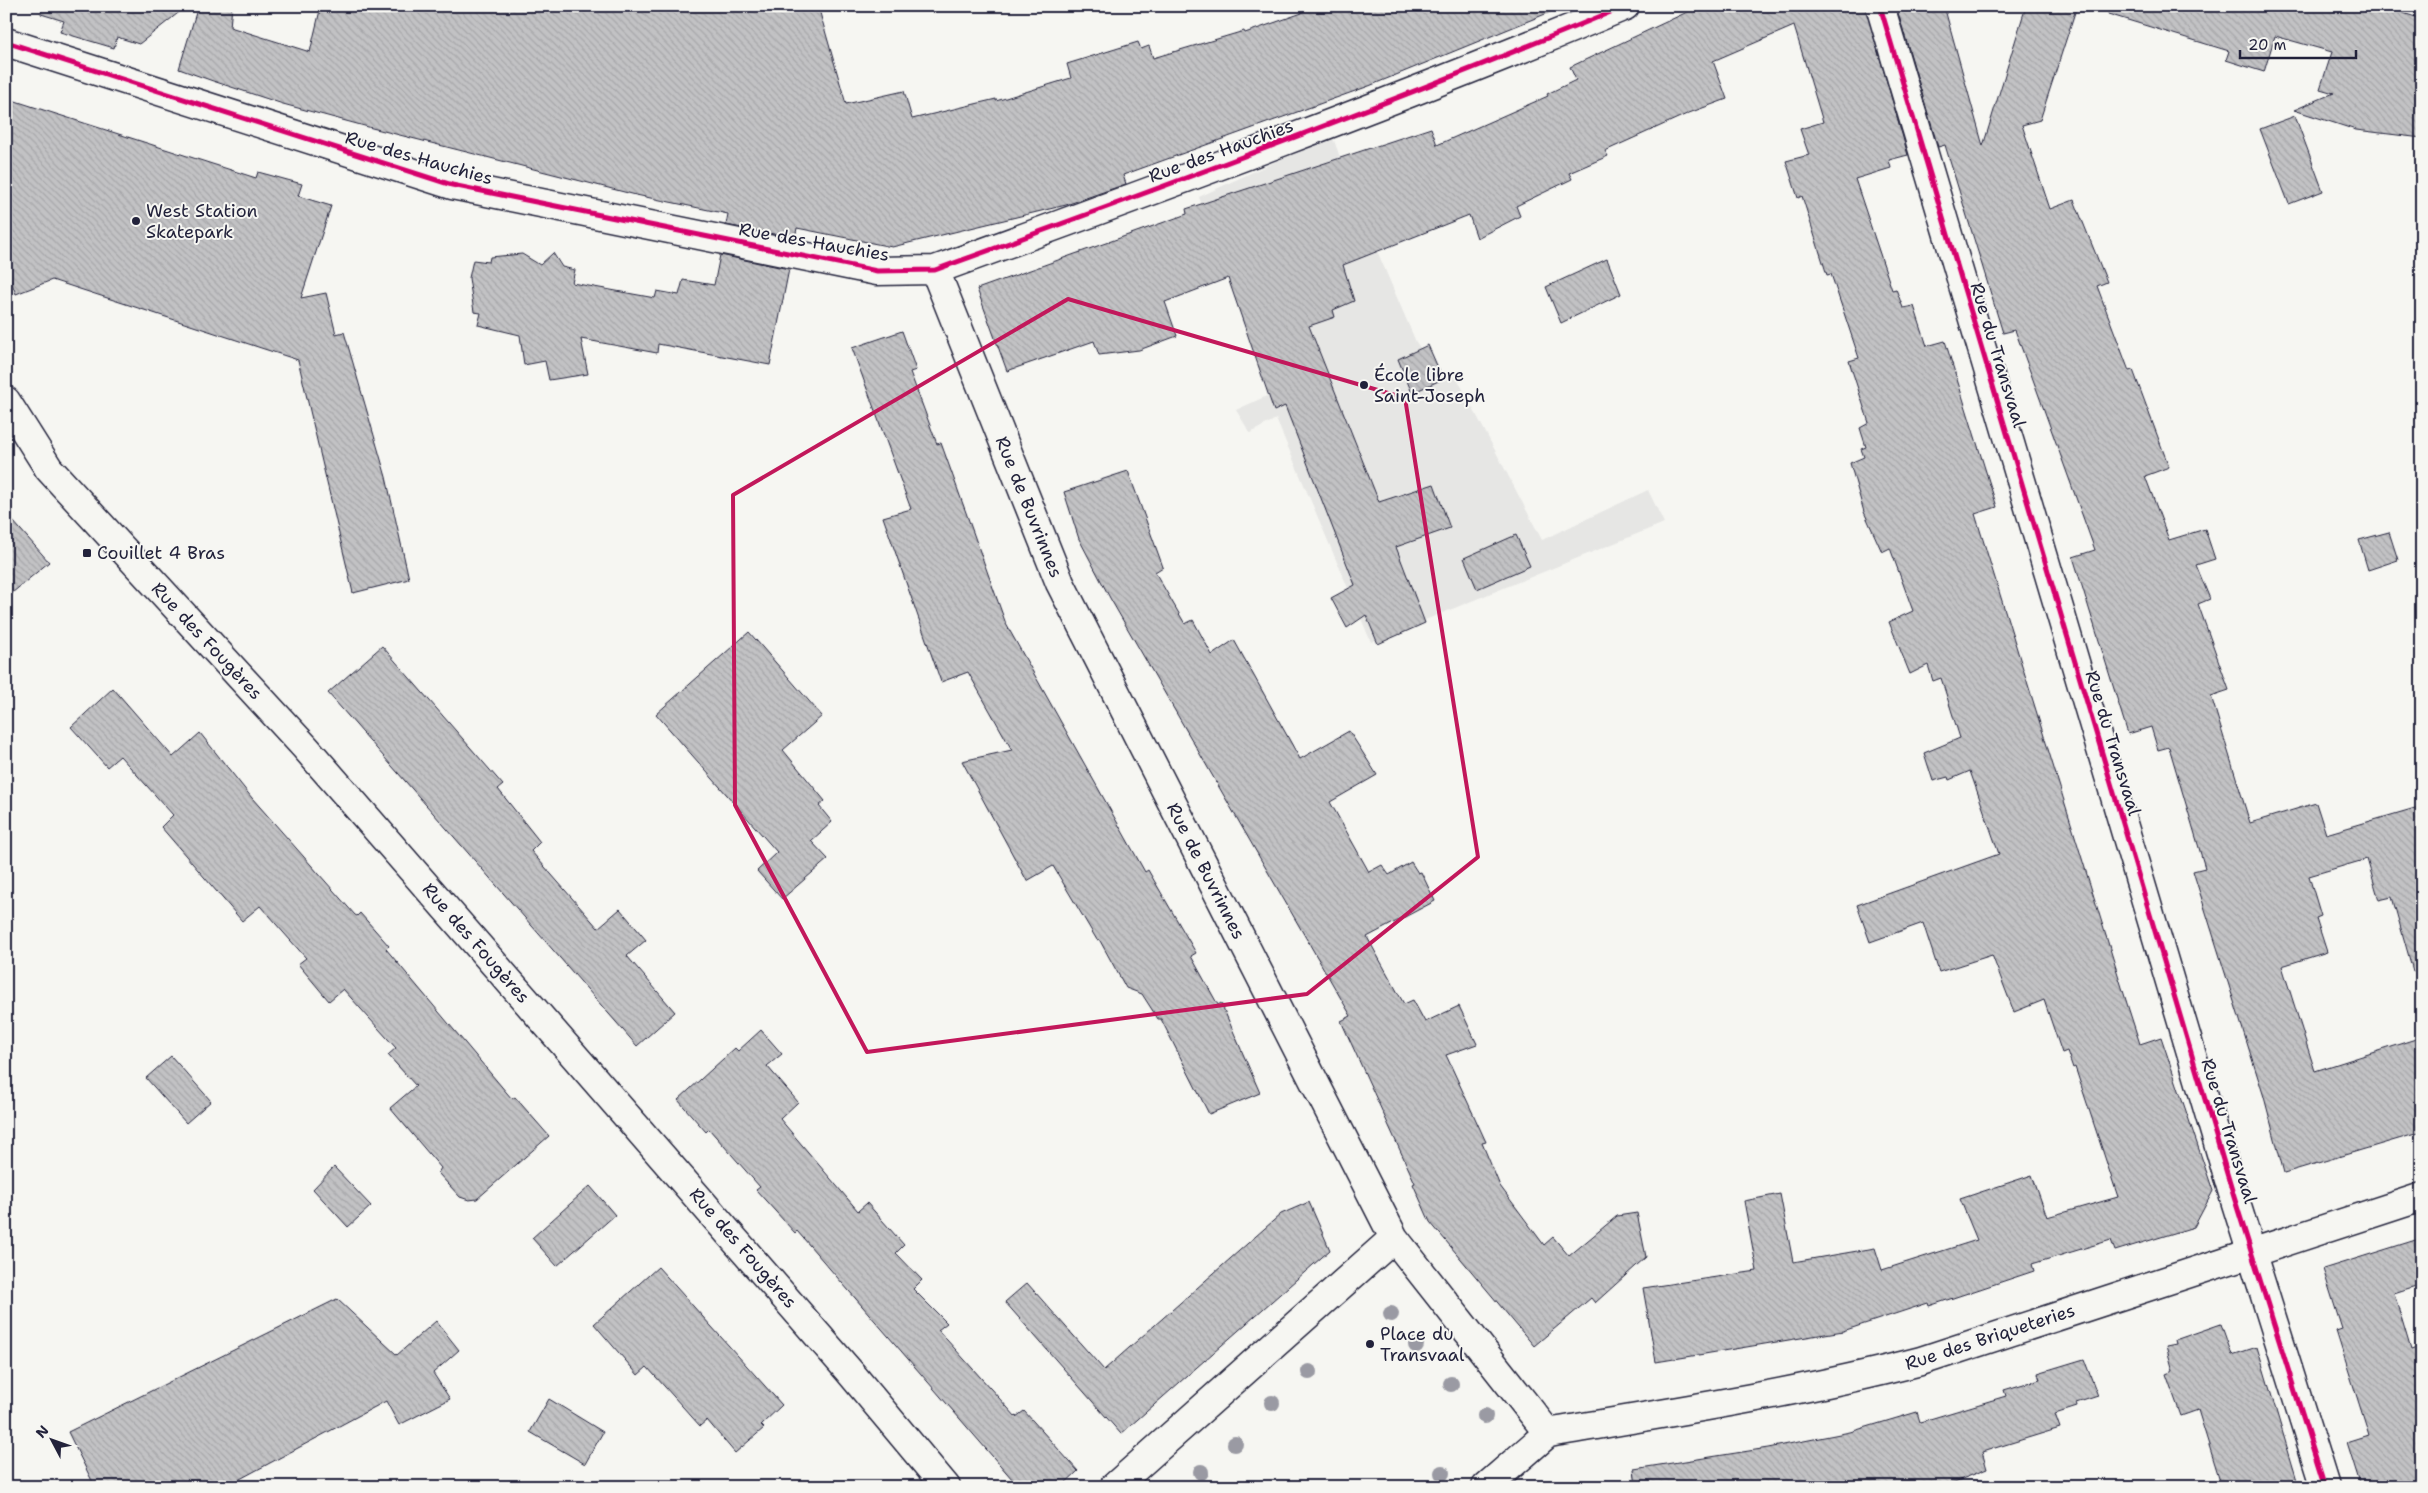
<svg xmlns="http://www.w3.org/2000/svg" width="2428" height="1493" font-family="'Shantell Sans',sans-serif">
<defs>
<pattern id="building-back-hatch" width="6" height="6" patternUnits="userSpaceOnUse" patternTransform="scale(1.25)"><rect width="6" height="6" fill="#c2c2c4"/><path d="M-1 5l2 2M0 0l6 6M5-1l2 2" fill="none" stroke="#a6a6a9"/></pattern>
</defs>
<rect width="100%" height="100%" fill="#f6f6f2"/>
<filter id="ink" filterUnits="userSpaceOnUse"><feTurbulence type="fractalNoise" baseFrequency=".02" numOctaves="2"/><feDisplacementMap in="SourceGraphic" scale="10" xChannelSelector="R" yChannelSelector="G"/><feConvolveMatrix kernelMatrix="1 2 1 2 8 2 1 2 1" color-interpolation-filters="sRGB"/></filter>
<g filter="url(#ink)">
<path fill="#e6e6e4" d="M1332,135l25,69 59,138 23,33 17,1 86,164 106,-50 16,33 -293,119 -95,-223 -26,14 -14,-23 35,-16 -72,-197z"/>
<path fill="url(#building-back-hatch)" stroke="#22223b" d="M42,6h145l-48,38 -22,-7 -3,11 -54,-16 4,-11 -23,-7z
M198,6h34l-2,21 80,25 11,-46h497l28,98 58,-13 8,28 84,-20v2l75,-23 -4,-14 71,-22 3,7 8,-3 4,12 91,-27 1,2 57,-20 -2,-7h260v2l-191,78 -246,89 3,9 -60,21 -174,42 -95,-19 -2,10 -69,-13 2,-11 -92,-19 -264,-67 -89,-24 -70,-23 -34,-12z
M1700,6h165l43,149 -19,5 2,8 -36,11 37,111 4,-1 7,19 11,-2 13,40 18,-5 52,166 -22,7 154,496 11,34 21,-7 52,154 -19,36 -79,24 -4,-11 -79,24 2,7 -105,35 -1,-3 -85,28 -187,31 -13,-74 114,-17 -13,-70 36,-7 13,68 82,-14 7,22 95,-30 -17,-41 72,-24 15,42 71,-20 -43,-130 -2,1 -6,-17 -5,2 -18,-53 -30,12 -22,-57 -53,17 -16,-49 -53,19 -13,-37 142,-51 -29,-83 -21,9 -1,-3 -15,4 -9,-28 36,-15 -19,-60 -8,3 -5,-16 -18,9 -21,-52 24,-11 -23,-63 -8,4 -18,-40 -14,-49 14,-6 -3,-8 5,-2 -6,-19 9,-5 -20,-62 10,-3 -28,-84 -4,1 -25,-79 -4,2 -12,-37 23,-6 -9,-26 23,-7 -29,-96 -81,35 14,38 -38,14 -84,38 3,5 -39,17 3,6 -56,27 4,10 -43,22 -8,-23 -126,50 11,36 -21,9 2,7 -26,9 70,176 55,-18 16,44 -54,19 29,76 -47,21 -12,-29 -19,13 -16,-30 24,-13 -70,-179 -11,5 -46,-133 -63,24 12,34 -38,14 -40,5 -5,-14 -87,30 -30,-82 210,-75 -1,-5 245,-81 6,17 111,-49 -1,-2 29,-14 -6,-13z
M1896,6h48l39,140 43,-140h51l-37,114 -18,5 28,84 24,-9 33,82 -10,4 32,85 4,-1 36,97 -24,9 24,64 36,-11 10,30 -19,6 14,34 -12,5 31,86 -18,6 39,127 66,-20 10,31 96,-28v164l-9,1 -21,-74 -13,3 -12,-41 -58,17 12,40 -5,2 11,34 -45,14 33,105 107,-34v95l-138,41 -20,-76 -71,-226 12,-3 -36,-121 -11,3 -7,-23 -23,7 -55,-177 22,-7 -80,-220 -12,3 -58,-188 -7,2z
M2109,6h272l41,13v119l-66,-8 -62,-20 40,-17 -14,-4 12,-37 -57,-16 -11,36 -38,-12 3,-9 -121,-37z
M6,98l250,80 2,-6 44,12 -4,12 33,10 -30,92 25,-5 10,41 8,-2 42,145 23,102 -56,14 -55,-233 -246,-80 -36,14 -10,-26z
M2295,116l28,75 -34,13 -29,-75z
M553,253l9,14 13,3 -3,13 83,15 2,-7 22,4 4,-15 31,5 6,-30 69,14 -19,96 -112,-21 -1,9 -76,-14 7,35 -39,6 -4,-19 -21,4 -4,-30 -42,-10 3,-12 -7,-1 -5,-34 4,-18 16,2 1,-5 32,-3 18,11z
M1607,259l14,35 -60,29 -15,-36z
M902,331l14,39 -6,2 27,72 4,-1 65,181 139,248 3,-2 48,83 -5,3 27,49 3,-2 39,90 -51,21 -48,-95h-3l-16,-25 -16,-6 -27,-49 -2,1 -44,-74 -26,15 -65,-120 50,-11 -44,-78 -27,10 -58,-165 28,-8 -59,-161z
M1428,345l15,34 -31,14 -14,-34z
M1128,471l35,96 -8,5 30,52 8,-4 19,35 22,-15 66,119 49,-28 28,44 -47,27 39,70 13,-7 7,10 22,-13 7,11 3,-1 14,29 -68,36 37,67 9,-4 12,22 34,-16 18,38 -31,11 40,87 -4,1 18,43 44,59 9,-8 16,19 48,-40 20,-3 9,44 -51,46 -4,-5 -57,48 -104,-124 -17,-38 2,-1 -74,-162 10,-5 -241,-418 -31,-59 -15,-47z
M6,513l43,49 -43,36z
M2389,532l9,28 -30,10 -9,-30z
M1516,535l14,31 -53,23 -13,-31z
M749,632l73,84 -39,34 42,51 -6,5 13,16 -21,19 17,18 -46,40 -25,-28 20,-19 -121,-138z
M382,646l121,139 -5,4 42,53 -9,9 67,77 22,-19 26,31 -19,16 48,56 -38,34 -309,-353z
M113,688l60,69 27,-24 52,65 103,117 2,1 3,-3 29,33 -3,3 126,150 3,-2 34,39 -72,63 -8,1 -9,-3 -22,-24 3,-5 -51,-60 26,-22 -28,-31 8,-7 -53,-59 -14,12 -31,-37 8,-6 -46,-52 -18,15 -81,-94 12,-12 -53,-59 -13,11 -36,-40z
M761,1030l21,24 -15,12 31,36 -18,17 78,92 9,-8 37,42 -8,8 26,27 -9,9 34,34 -9,7 78,87 8,-6 54,60 -17,16h-42l-222,-256 -2,2 -39,-43 4,-3 -51,-58 -3,3 -28,-32 57,-52 3,3z
M171,1056l40,45 -25,22 -40,-45z
M334,1167l37,39 -23,21 -35,-38z
M590,1186l25,29 -58,51 -25,-28z
M1309,1202l21,48 -209,184 -116,-132 22,-19 77,87 177,-156z
M2422,1238v46l-28,9 17,57 11,-4v141h-61l-14,-45 22,-7 -33,-104 6,-2 -19,-60z
M658,1267l124,138 -21,20 3,3 -29,25 -28,-33 -7,6 -53,-59 -9,8 -44,-51z
M337,1299l60,56 39,-34 23,29 -26,23 17,26 -51,26 -13,-24 -161,86h-130l-27,-55z
M2221,1324l11,31 25,-8 42,140h-77l-24,-77 -17,6 -15,-42 7,-3 -7,-25 10,-2 -1,-4z
M2084,1359l14,37 -22,7 1,4 -22,7 5,14 -78,24 5,17 -45,18h-306l-2,-18 134,-21 82,-16 67,-20 3,10 86,-26 -2,-6 36,-11 -2,-6z
M549,1399l54,33 -18,32 -55,-32z"/>
<g fill="none" stroke-linecap="round" stroke-linejoin="round">
<g stroke="#22223b" stroke-width="31">
<path id="minor" d="M1880,6l354,1191 91,290
M6,42l446,143 425,86 58,-1c231,-84 463,-169 690,-264
M935,270l125,313 334,655 154,195
M6,401l43,68 256,278 544,624 97,116
M1548,1433c125,-21 250,-40 373,-72l501,-164
M1114,1487l280,-249
M1486,1487l62,-54"/>
</g>
<use href="#minor" stroke="#f6f6f2" stroke-width="28"/>
<g stroke="#f6f6f2" stroke-width="8">
<path id="cycleway" d="M1880,6l354,1191 91,290
M6,42l446,143 425,86 58,-1c231,-84 463,-169 690,-264"/>
</g>
<use href="#cycleway" stroke="#d6006c" stroke-width="5"/>
</g>
<g fill="#9a9aa3">
<circle cx="1391" cy="1314" r="8"/>
<circle cx="1416" cy="1345" r="8"/>
<circle cx="1309" cy="1372" r="8"/>
<circle cx="1451" cy="1384" r="8"/>
<circle cx="1272" cy="1403" r="8"/>
<circle cx="1485" cy="1416" r="8"/>
<circle cx="1235" cy="1444" r="8"/>
<circle cx="1201" cy="1472" r="8"/>
<circle cx="1442" cy="1473" r="8"/>
</g>
</g>
<path fill="none" stroke="#c2185b" stroke-width="4" stroke-linejoin="round" d="M1068,299l337,99 73,459 -171,137 -440,58 -132,-247 -2,-310z"/>
<g fill="#22223b" stroke="#f6f6f2" stroke-width="2">
<circle cx="136" cy="221" r="5"/>
<circle cx="1364" cy="385" r="5"/>
<rect x="82" y="548" width="10" height="10" rx="2.5"/>
<circle cx="1370" cy="1344" r="5"/>
</g>
<g text-anchor="middle" dominant-baseline="central" stroke-width="4" stroke-linejoin="round" paint-order="stroke">
<g font-size="18" fill="#22223b" stroke="#f6f6f2">
<text transform="translate(1221 151) rotate(-20)">Rue des Hauchies</text>
<text transform="translate(419 158) rotate(16)">Rue des Hauchies</text>
<text transform="translate(814 242) rotate(10)">Rue des Hauchies</text>
<text transform="translate(1998 355) rotate(73)">Rue du Transvaal</text>
<text transform="translate(1029 507) rotate(68)">Rue de Buvrinnes</text>
<text transform="translate(207 641) rotate(47)">Rue des Fougères</text>
<text transform="translate(2113 743) rotate(73)">Rue du Transvaal</text>
<text transform="translate(1206 871) rotate(63)">Rue de Buvrinnes</text>
<text transform="translate(476 943) rotate(49)">Rue des Fougères</text>
<text transform="translate(2229 1131) rotate(73)">Rue du Transvaal</text>
<text transform="translate(743 1248) rotate(49)">Rue des Fougères</text>
<text transform="translate(1990 1337) rotate(-18)">Rue des Briqueteries</text>
</g>
<g font-size="18" fill="#22223b" stroke="#f6f6f2" text-anchor="start">
<text x="146" y="211">West Station<tspan x="146" dy="21">Skatepark</tspan></text>
<text x="1374" y="375">École libre<tspan x="1374" dy="21">Saint-Joseph</tspan></text>
<text x="97" y="553">Couillet 4 Bras</text>
<text x="1380" y="1334">Place du<tspan x="1380" dy="21">Transvaal</tspan></text>
</g>
</g>
<rect width="2428" height="1493" fill="none" stroke="#f6f6f2" stroke-width="25"/>
<rect x="12" y="12" width="2403" height="1468" fill="none" stroke="#22223b" stroke-width="2" filter="url(#ink)"/>
<g transform="translate(52 1440) rotate(311)" stroke="#f6f6f2" stroke-width="4" paint-order="stroke">
<path d="M0-4L9 19L0 12L-9 19Z" fill="#22223b"/>
<text y="-8" font-size="14" font-weight="bold" text-anchor="middle" fill="#22223b">N</text>
</g>
<path d="M2240 50v8h116v-8" fill="none" stroke="#22223b" stroke-width="2.5"/>
<text x="2248" y="50" font-size="15" fill="#22223b" stroke="#f6f6f2" stroke-width="4" paint-order="stroke">20 m</text>
</svg>
